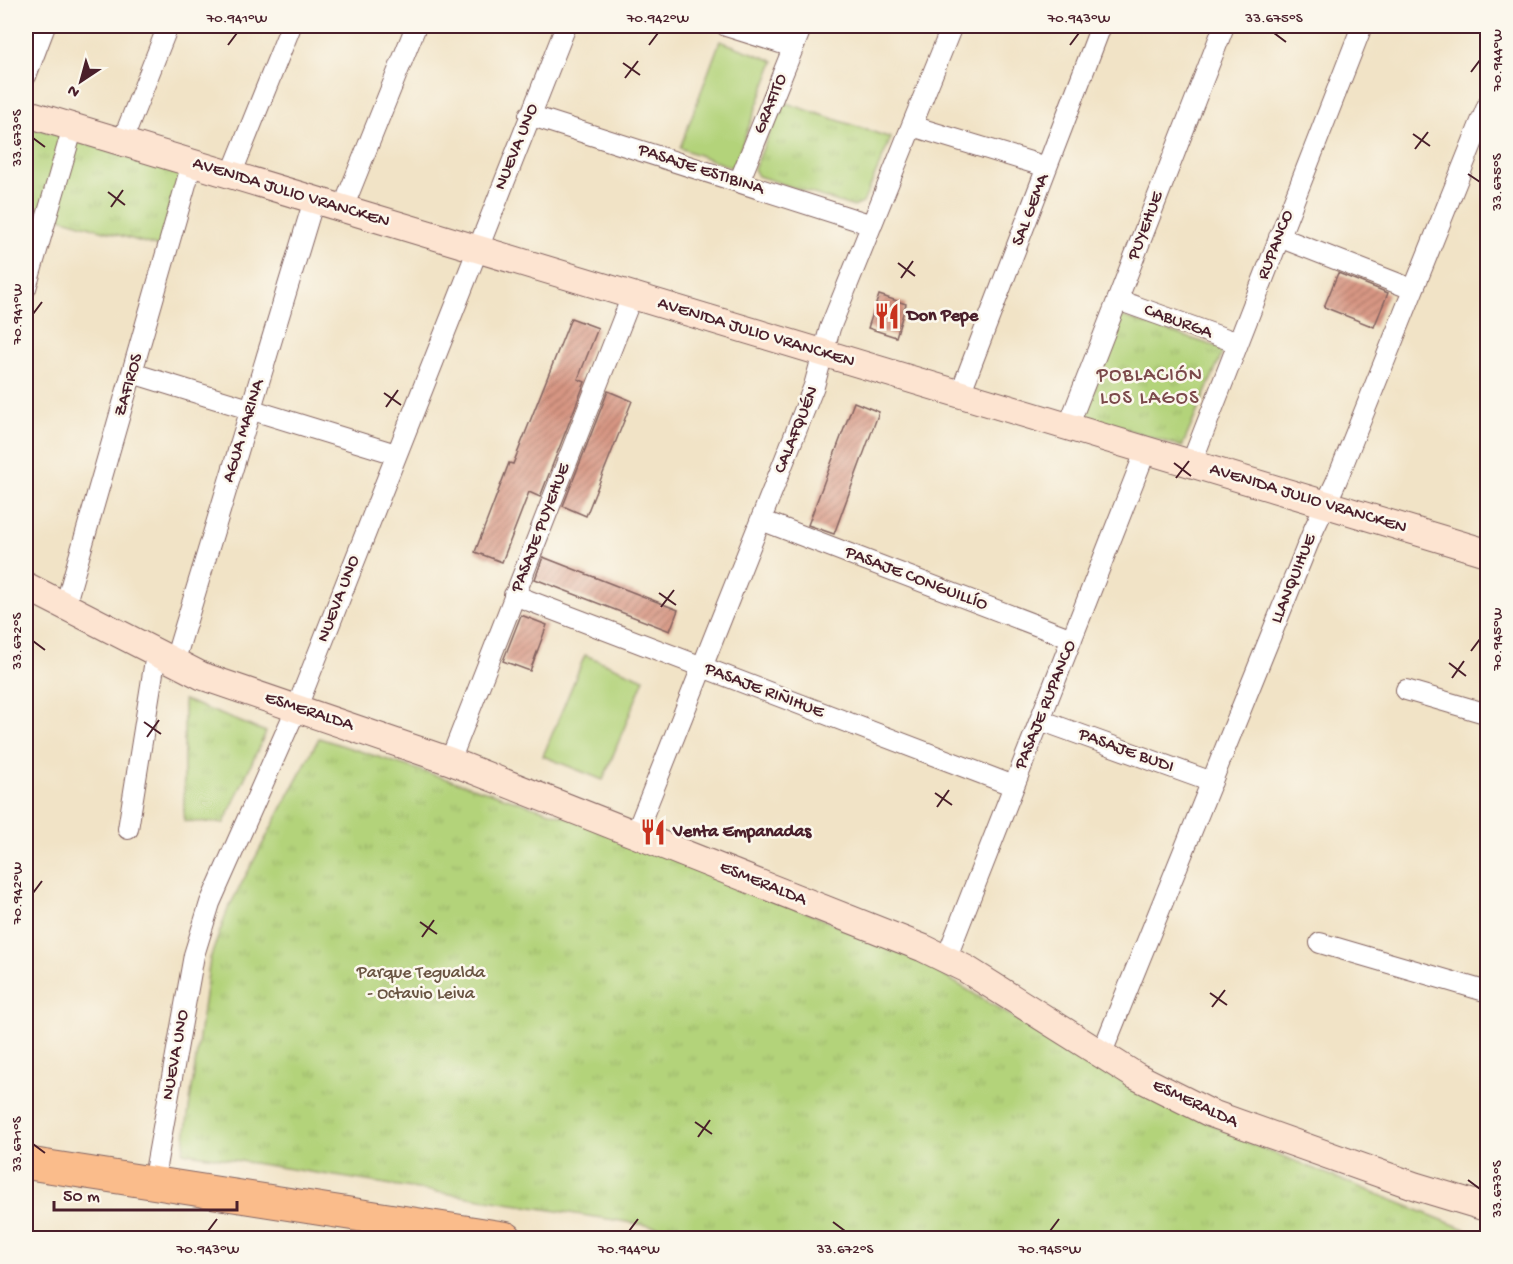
<svg xmlns="http://www.w3.org/2000/svg" width="1513" height="1264" font-family="'Gochi Hand',sans-serif">
<defs>
<pattern id="grass-tufts" width="24" height="20" patternUnits="userSpaceOnUse" patternTransform="scale(1.5)"><rect width="24" height="20" fill="#b3d37a"/><path d="M3 7l-1-3M5 7V3M7 7l1-3M15 17l-1-3M17 17v-4M19 17l1-3" fill="none" stroke="#9bb56a"/></pattern>
<pattern id="building-hatch" width="6" height="6" patternUnits="userSpaceOnUse" patternTransform="scale(1.5)"><rect width="6" height="6" fill="#d79683"/><path d="M-1 1l2-2M0 6l6-6M5 7l2-2" fill="none" stroke="#b07a6b"/></pattern>
</defs>
<rect width="100%" height="100%" fill="#fbf7ec"/>
<filter id="ink" filterUnits="userSpaceOnUse"><feTurbulence type="fractalNoise" baseFrequency=".0167" numOctaves="2"/><feDisplacementMap in="SourceGraphic" scale="12" xChannelSelector="R" yChannelSelector="G"/><feConvolveMatrix kernelMatrix="1 2 1 2 8 2 1 2 1" color-interpolation-filters="sRGB"/></filter>
<filter id="wash" filterUnits="userSpaceOnUse"><feTurbulence type="fractalNoise" baseFrequency=".008" numOctaves="4" result="noise"/><feDisplacementMap in="SourceGraphic" scale="24" xChannelSelector="R" yChannelSelector="G"/><feGaussianBlur stdDeviation="1.35" result="paint"/><feColorMatrix in="noise" values="0 0 0 0 0 0 0 0 0 0 0 0 0 0 0 0 0 1.4 0 .05"/><feComposite in="paint" operator="in"/></filter>
<g filter="url(#wash)">
<rect width="100%" height="100%" fill="#f1e3c6"/>
<path fill="url(#grass-tufts)" stroke="#7e7952" stroke-width="1.5" d="M783,102l108,36 -28,65 -9,4 -96,-31 -4,-7z
M26,125l160,49 -23,74 -137,-40z
M1121,316l103,33 -42,98 -97,-31z
M184,700l82,32 -42,91 -40,-2z
M319,738l325,104 277,120 185,111 146,71 235,94h-759l-545,-86 27,-193 18,-50z"/>
<path fill="#b3d37a" stroke="#7e7952" stroke-width="1.5" d="M720,41l54,20 -41,107 -53,-20z
M585,655l59,24 -41,101 -60,-24z"/>
<g id="blocks">
<path fill="url(#building-hatch)" d="M1338,273l50,20 -14,34 -50,-20z
M879,295l27,9 -10,33 -28,-9z
M571,318l27,10 -20,51 7,3 -45,115 -11,-5 -27,70 -27,-10 34,-89 4,1z
M608,391l24,10 -46,115 -23,-10z
M854,402l25,10 -45,122 -26,-9z
M543,557l135,53 -8,21 -135,-52z
M521,615l26,10 -17,46 -27,-10z"/>
</g>
</g>
<g filter="url(#ink)">
<use href="#blocks" fill-opacity="0" stroke="#846461" stroke-width="1.5"/>
<g fill="none" stroke-linecap="round" stroke-linejoin="round">
<g stroke="#846461" stroke-width="22">
<path id="street" d="M726,26l67,21
M26,76l19,-50
M529,115l343,110
M912,126l135,41
M122,142l46,-116
M231,175l60,-149
M739,182l63,-156
M343,208l73,-182
M1279,237l133,52
M26,288l47,-161
M1118,300l120,43
M132,373l264,81
M960,394l141,-368
M1068,427l156,-401
M1191,464l171,-438
M761,520l311,119
M514,595l500,191
M65,606l127,-443
M174,663l140,-463
M1406,690l82,24
M1040,720l172,62
M450,761l182,-465
M128,829l28,-175
M636,833l178,-447 16,-58 122,-302
M1320,943l168,49
M946,959l200,-509
M1101,1055l213,-526 22,-47 152,-378
M153,1183l41,-228 16,-52 87,-196 269,-681"/>
</g>
<g stroke="#846461" stroke-width="29">
<path id="secondary" d="M26,113l1462,440
M26,586l176,90 248,85 473,187 43,21 170,107 74,37 205,73 73,22"/>
</g>
<g stroke="#846461" stroke-width="34">
<path id="primary" d="M26,1163l480,75"/>
</g>
<use href="#street" stroke="#fff" stroke-width="20"/>
<use href="#secondary" stroke="#fde4d1" stroke-width="27"/>
<use href="#primary" stroke="#fabc8b" stroke-width="32"/>
</g>
</g>
<path fill="none" stroke="#4a1f2b" stroke-width="2" d="M1274,33l12,9M228,45l9,-12M649,45l9,-12M1070,45l9,-12M623,63l17,12M1471,72l9,-12M625,78l13,-17M1413,134l17,12M33,138l12,9M1415,149l13,-17M1468,174l12,8M108,192l17,13M111,207l12,-17M898,263l17,13M901,278l12,-17M33,314l9,-12M384,393l17,12M386,407l12,-17M1174,463l17,13M1176,478l13,-17M659,593l17,12M661,607l13,-17M33,641l12,9M1471,651l9,-12M1449,663l17,13M1452,678l12,-17M144,722l17,12M147,737l12,-17M935,793l17,12M937,807l12,-17M33,893l9,-12M420,922l17,12M422,937l12,-17M1210,993l17,12M1212,1007l13,-17M695,1122l17,12M698,1137l12,-17M33,1144l12,9M1468,1180l12,9M833,1222l12,9M208,1231l9,-12M629,1231l9,-12M1050,1231l9,-12"/>
<defs>
<g id="restaurant-bare" transform="scale(2.07)"><path d="M-5-6h1v4h1v-4h1v4h1v-4h1v5L-1.5 .5V6h-2V.5L-5-1ZM5-6V6H3V1.5H1.5Q1.5-4 5-6Z" fill="#c8321e" stroke="#fbf7ec" stroke-width="2.5" paint-order="stroke"/></g>
</defs>
<g fill-rule="evenodd">
<use href="#restaurant-bare" x="887" y="316"/>
<use href="#restaurant-bare" x="653" y="832"/>
</g>
<g text-anchor="middle" dominant-baseline="central" stroke-width="5" stroke-linejoin="round" paint-order="stroke">
<g font-size="18" fill="#4a1f2b" stroke="#fbf7ec">
<text transform="translate(771 104) rotate(-68)">GRAFITO</text>
<text transform="translate(517 147) rotate(-68)">NUEVA UNO</text>
<text transform="translate(701 170) rotate(18)">PASAJE ESTIBINA</text>
<text transform="translate(291 193) rotate(17)">AVENIDA JULIO VRANCKEN</text>
<text transform="translate(1031 210) rotate(-69)">SAL GEMA</text>
<text transform="translate(1146 226) rotate(-69)">PUYEHUE</text>
<text transform="translate(1276 245) rotate(-69)">RUPANCO</text>
<text transform="translate(1178 322) rotate(20)">CABURGA</text>
<text transform="translate(756 333) rotate(17)">AVENIDA JULIO VRANCKEN</text>
<text transform="translate(129 385) rotate(-74)">ZAFIROS</text>
<text transform="translate(797 430) rotate(-68)">CALAFQUÉN</text>
<text transform="translate(244 431) rotate(-73)">AGUA MARINA</text>
<text transform="translate(1308 499) rotate(17)">AVENIDA JULIO VRANCKEN</text>
<text transform="translate(541 528) rotate(-69)">PASAJE PUYEHUE</text>
<text transform="translate(916 579) rotate(21)">PASAJE CONGUILLÍO</text>
<text transform="translate(1294 579) rotate(-68)">LLANQUIHUE</text>
<text transform="translate(339 599) rotate(-69)">NUEVA UNO</text>
<text transform="translate(764 691) rotate(21)">PASAJE RIÑIHUE</text>
<text transform="translate(1046 705) rotate(-68)">PASAJE RUPANCO</text>
<text transform="translate(309 712) rotate(18)">ESMERALDA</text>
<text transform="translate(1126 751) rotate(20)">PASAJE BUDI</text>
<text transform="translate(763 884) rotate(22)">ESMERALDA</text>
<text transform="translate(176 1055) rotate(-80)">NUEVA UNO</text>
<text transform="translate(1195 1104) rotate(25)">ESMERALDA</text>
</g>
<g font-size="18" font-weight="bold" fill="#4a1f2b" stroke="#fbf7ec" text-anchor="start">
<text x="907" y="316">Don Pepe</text>
<text x="673" y="832">Venta Empanadas</text>
</g>
<g font-size="18" fill="#6a5543" stroke="#fbf7ec">
<text x="421" y="973">Parque Tegualda<tspan x="421" dy="21">- Octavio Leiva</tspan></text>
</g>
<g font-size="20" letter-spacing="1.5" fill="#7b494a" stroke="#fbf7ec">
<text x="1150" y="376">POBLACIÓN<tspan x="1150" dy="23">LOS LAGOS</tspan></text>
</g>
</g>
<rect width="1513" height="1264" fill="none" stroke="#fbf7ec" stroke-width="66"/>
<g transform="translate(81 81) rotate(216)" stroke="#fbf7ec" stroke-width="4.5" paint-order="stroke">
<path d="M0-4.5L10 22L0 15L-10 22Z" fill="#4a1f2b"/>
<text y="-9" font-size="16" font-weight="bold" text-anchor="middle" fill="#4a1f2b">N</text>
</g>
<path d="M54 1201v9h183v-9" fill="none" stroke="#4a1f2b" stroke-width="3"/>
<text x="63" y="1201" font-size="18" fill="#4a1f2b" stroke="#fbf7ec" stroke-width="4.5" paint-order="stroke">50 m</text>
<rect x="33" y="33" width="1447" height="1198" fill="none" stroke="#4a1f2b" stroke-width="2"/>
<g font-size="15" text-anchor="middle" fill="#4a1f2b">
<text x="237" y="22">70.941°W</text>
<text x="658" y="22">70.942°W</text>
<text x="1079" y="22">70.943°W</text>
<text x="1274" y="22">33.675°S</text>
<text transform="translate(1496 60) rotate(-90)" y="5">70.944°W</text>
<text transform="translate(16 138) rotate(-90)" y="5">33.673°S</text>
<text transform="translate(1496 182) rotate(-90)" y="5">33.675°S</text>
<text transform="translate(16 314) rotate(-90)" y="5">70.941°W</text>
<text transform="translate(1496 639) rotate(-90)" y="5">70.945°W</text>
<text transform="translate(16 641) rotate(-90)" y="5">33.672°S</text>
<text transform="translate(16 893) rotate(-90)" y="5">70.942°W</text>
<text transform="translate(16 1144) rotate(-90)" y="5">33.671°S</text>
<text transform="translate(1496 1189) rotate(-90)" y="5">33.673°S</text>
<text x="208" y="1253">70.943°W</text>
<text x="629" y="1253">70.944°W</text>
<text x="845" y="1253">33.672°S</text>
<text x="1050" y="1253">70.945°W</text>
</g>
</svg>
